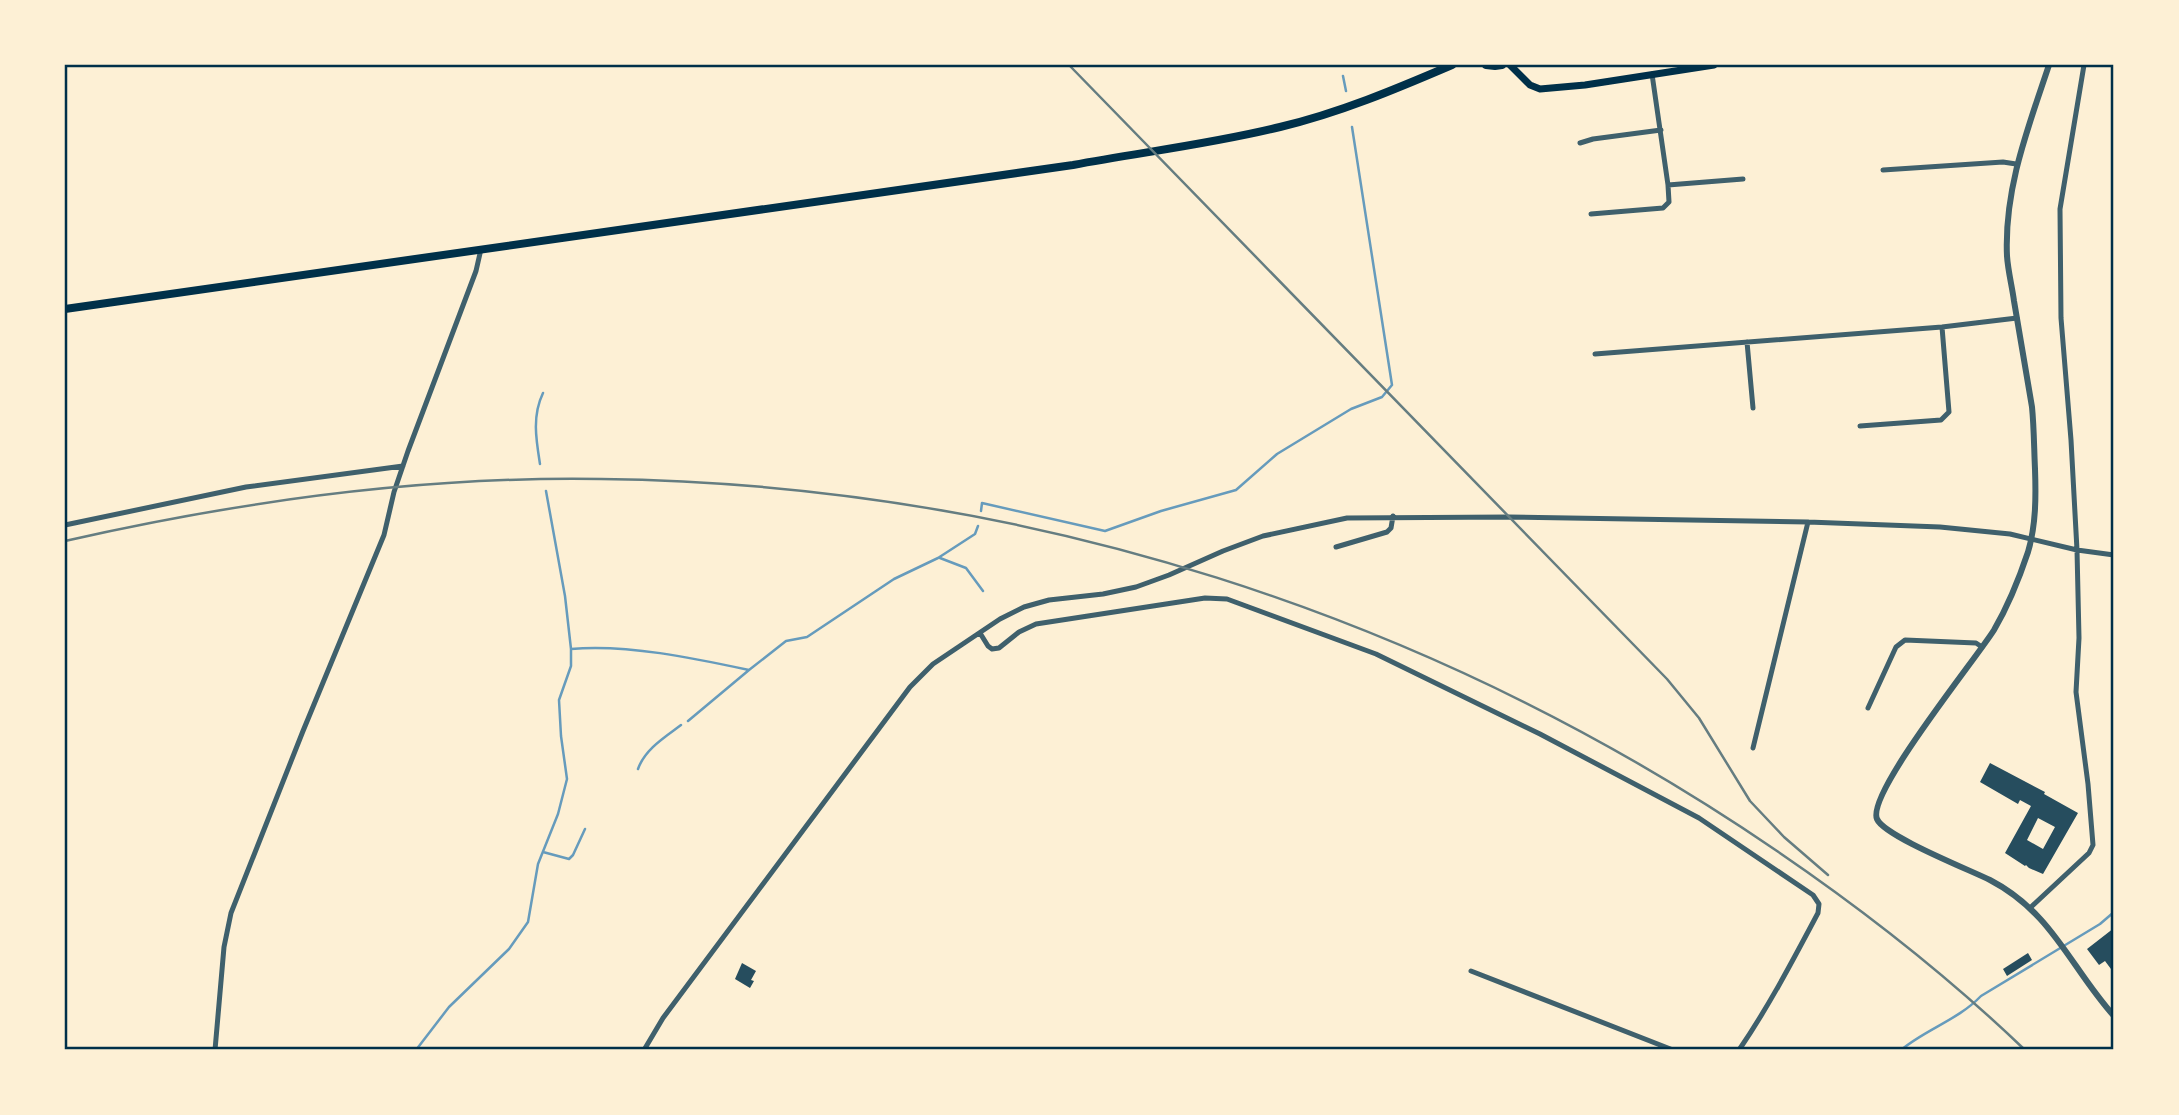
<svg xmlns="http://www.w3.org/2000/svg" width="2179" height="1115" font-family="Jost,sans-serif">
<rect width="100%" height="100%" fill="#fdf0d5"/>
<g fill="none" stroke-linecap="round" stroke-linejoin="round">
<path stroke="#669bbc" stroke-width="2.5" d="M1343,76l3,15
M540,464c-4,-25 -8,-48 3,-71
M981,511l1,-8 123,28 56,-20 75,-21 41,-36 74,-45 31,-12 10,-12 -40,-258
M940,558l26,10 17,23
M571,649c56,-5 122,9 178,21l37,-29 21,-4 87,-58 44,-21 37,-24 3,-8
M688,721l61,-51
M638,769c7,-20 27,-32 43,-44
M543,852l26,7 4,-4 12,-26
M416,1050l33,-43 60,-58 19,-27 10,-58 20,-50 9,-35 -6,-43 -2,-36 12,-34v-17l-6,-53 -19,-105
M1901,1050c25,-21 57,-30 80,-54l119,-72 14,-12"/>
</g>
<path fill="#264d5e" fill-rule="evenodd" d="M1990,763l55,29 -1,2 34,19 -35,61 -14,-6 -3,-3 -1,1 -20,-13 26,-47 -11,-6 -2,4 -38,-22zM2038,818l17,9 -12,22 -16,-9z
M2114,928v45l-9,-12 -6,4 -12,-16z
M2028,953l4,7 -25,16 -4,-7z
M742,963l14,8 -5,9 3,1 -4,7 -15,-9z"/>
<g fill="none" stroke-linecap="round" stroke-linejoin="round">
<path stroke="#3f606c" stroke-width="5" d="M1580,143l13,-4 68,-9
M1883,170l120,-8 13,2
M1668,185l75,-6
M1591,214l72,-6 6,-6 -1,-17 -16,-111
M1747,342l6,66
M1595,354l347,-27 75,-9
M1860,426l81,-6 8,-8 -7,-85
M65,525l181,-38 157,-21
M1336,547l51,-15 4,-4 2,-12
M980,633l8,13 4,3 7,-1 20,-16 17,-8 169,-26 22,1 149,55 164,80 159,84 114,77 6,9 -1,9c-25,47 -49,93 -79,137
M1868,708l28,-61 9,-7 71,3 6,4
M1753,748l55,-226
M2030,908l59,-55 4,-8 -5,-61 -12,-92 3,-54 -2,-88 -6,-110 -10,-122 -1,-109 24,-144
M1471,971l202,79
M215,1050l9,-103 7,-34 72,-182 81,-196 10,-43 14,-41 68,-180 5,-22
M644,1050l19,-32 247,-331 23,-23 67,-45 24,-12 25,-7 54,-6 33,-7 33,-12 54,-24 40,-15 84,-18 162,-1 299,5 132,5 70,7 67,16 37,5"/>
<path stroke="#3f606c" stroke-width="6" d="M2049,65c-21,63 -45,124 -42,191 1,15 5,30 7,45 6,35 12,70 18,106 2,20 2,41 3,62 1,28 1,56 -7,83 -9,27 -20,54 -34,78 -18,29 -128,164 -117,189 7,17 93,51 113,61 63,33 80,87 124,136"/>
<path stroke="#003049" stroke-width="7" d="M1510,65l20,20 10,4 45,-4 129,-20"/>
<path stroke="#003049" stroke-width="8" d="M1486,65l9,1 7,-1
M65,309l1008,-144c69,-13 139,-21 207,-38 59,-14 116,-38 172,-62"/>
<path stroke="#657d81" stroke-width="2.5" d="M1069,65l598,614 32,39 51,83 34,36 44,38
M65,541c176,-40 355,-65 536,-62 422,5 828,134 1176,372 88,60 172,126 248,199"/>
</g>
<rect width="2179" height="1115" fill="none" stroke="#fdf0d5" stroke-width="133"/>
<rect x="66" y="66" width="2046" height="982" fill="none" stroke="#003049" stroke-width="2.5"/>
</svg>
